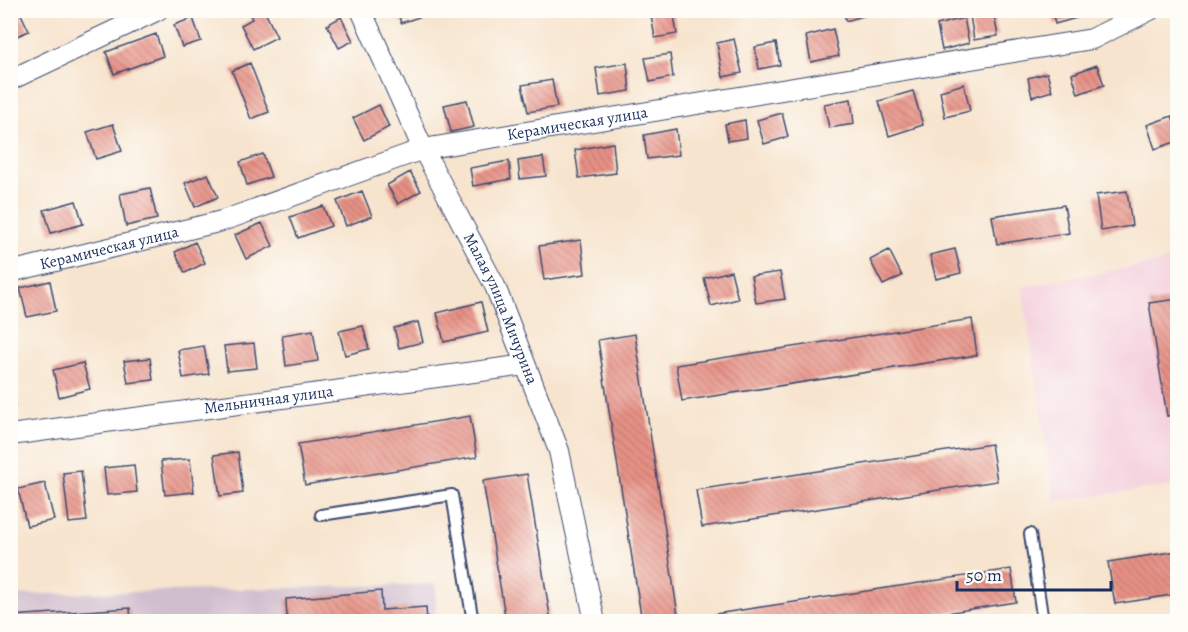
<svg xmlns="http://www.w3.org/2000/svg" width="1188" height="632" font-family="Alegreya,serif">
<defs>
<pattern id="building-back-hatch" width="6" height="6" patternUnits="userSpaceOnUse" patternTransform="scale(1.5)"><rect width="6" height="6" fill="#e89185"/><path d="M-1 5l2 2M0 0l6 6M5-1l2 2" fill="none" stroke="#bb7770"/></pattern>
</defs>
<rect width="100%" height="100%" fill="#fdfcf7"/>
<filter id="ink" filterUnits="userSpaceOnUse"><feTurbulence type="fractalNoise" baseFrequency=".0167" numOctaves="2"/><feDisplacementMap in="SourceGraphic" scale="12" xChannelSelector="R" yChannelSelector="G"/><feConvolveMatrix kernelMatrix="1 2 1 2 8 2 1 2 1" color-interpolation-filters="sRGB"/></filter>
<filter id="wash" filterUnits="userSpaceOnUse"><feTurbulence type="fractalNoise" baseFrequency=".008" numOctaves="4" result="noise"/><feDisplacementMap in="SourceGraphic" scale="24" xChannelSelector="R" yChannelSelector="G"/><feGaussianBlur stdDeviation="1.35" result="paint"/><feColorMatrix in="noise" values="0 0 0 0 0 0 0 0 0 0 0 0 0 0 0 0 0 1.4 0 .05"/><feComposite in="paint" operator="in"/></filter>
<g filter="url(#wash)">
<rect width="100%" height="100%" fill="#f7e4ce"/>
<path fill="#f4cfdd" d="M1177,259v226l-122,16 -33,-214z"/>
<path fill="#d0bdcd" d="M436,584l-1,38 -424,-1 -1,-26z"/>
<g id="blocks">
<path fill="url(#building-back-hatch)" d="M16,10h3l10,21 -19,8v-26z
M248,10h16l13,27 -24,12 -12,-24 11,-6z
M397,10h30l1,4 -27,9z
M650,10h23l4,24 -22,4z
M843,10h36v1l-33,10z
M969,10h24l5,26 -24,4z
M1052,10h26l2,7 -25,7z
M341,17l12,24 -14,7 -12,-23z
M193,18l8,23 -19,6 -8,-22z
M964,18l5,25 -27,7 -5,-25z
M833,29l6,27 -28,6 -5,-26z
M156,34l7,22 -49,18 -8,-22z
M734,39l8,34 -19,4 -6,-34z
M776,43l4,22 -21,4 -4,-22z
M670,54l3,23 -23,5 -5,-24z
M250,63l19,49 -18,7 -19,-48z
M627,63l3,28 -30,5 -4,-28z
M1097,65l7,20 -26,9 -6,-20z
M1047,73l5,18 -20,6 -4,-19z
M552,80l5,27 -29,5 -6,-27z
M964,84l6,27 -25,6 -5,-26z
M913,91l10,34 -34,11 -10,-35z
M851,99l3,25 -25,4 -5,-24z
M467,100l7,27 -23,5 -7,-27z
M379,105l10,22 -25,13 -11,-22z
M782,113l6,24 -24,7 -7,-24z
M1172,116l6,14v11l-23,8 -8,-24z
M745,120l2,18 -19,3 -3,-17z
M113,124l9,27 -26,8 -9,-27z
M676,129l3,26 -32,4 -3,-24z
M613,143l3,30 -37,5 -4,-28z
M263,154l8,23 -24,8 -7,-23z
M543,157l3,19 -26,3 -2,-18z
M509,161l2,18 -38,7 -3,-18z
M410,172l11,19 -23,13 -11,-19z
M208,174l10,23 -23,10 -10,-24z
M150,188l7,31 -31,7 -6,-32z
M362,191l10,25 -26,10 -9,-25z
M1127,191l5,35 -31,5 -5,-36z
M76,201l7,23 -32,9 -7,-23z
M1064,205l5,28 -72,11 -5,-28z
M323,206l8,20 -33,12 -8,-21z
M262,223l11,23 -27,13 -11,-24z
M581,240l4,34 -41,6 -5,-34z
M195,242l10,21 -20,10 -10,-21z
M955,249l6,24 -25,6 -6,-24z
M889,250l13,26 -19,9 -13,-25z
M731,271l7,28 -27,7 -7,-28z
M780,272l5,27 -29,4 -5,-27z
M50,281l6,30 -29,6 -7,-29z
M1178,299v115l-11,2 -18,-113z
M481,302l7,30 -44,10 -7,-29z
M972,319l5,36 -295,46 -6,-36z
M418,322l5,20 -24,6 -5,-20z
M363,326l6,23 -24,6 -6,-24z
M313,330l5,31 -32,5 -4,-31z
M635,334l44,288h-37l-44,-282z
M254,343l3,25 -30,3 -3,-25z
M204,346l5,28 -26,4 -5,-28z
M150,358l3,22 -25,3 -4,-22z
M83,363l7,26 -31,8 -6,-27z
M10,381h4l1,24 -5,1z
M470,416l7,41 -172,28 -7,-41z
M991,444l6,37 -295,46 -6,-37z
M238,452l5,41 -23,3 -6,-41z
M190,459l4,33 -29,3 -4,-34z
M134,465l3,27 -30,3 -3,-27z
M81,471l6,50 -18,2 -6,-50z
M527,474l24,148h-45l-23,-141z
M45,483l9,37 -27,6 -9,-37z
M1178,551v43l-63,10 -7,-42z
M1011,569l5,33 -127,20h-172l-1,-8z
M381,591l1,19 44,-3 1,15h-140l-1,-23z
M130,608l1,14h-121v-6z"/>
</g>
</g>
<g filter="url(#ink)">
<use href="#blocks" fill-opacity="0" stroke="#3c4a6f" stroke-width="1.5"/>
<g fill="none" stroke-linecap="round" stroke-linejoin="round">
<g stroke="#3c4a6f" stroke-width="14">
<path id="lane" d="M321,515l131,-20 21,127
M1030,534l13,88"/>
</g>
<g stroke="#3c4a6f" stroke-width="22">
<g id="street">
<path id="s1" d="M361,10l62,139 72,137 64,165 36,171"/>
<path d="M10,80l148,-70"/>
<path id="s2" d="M10,272l212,-51 201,-72 669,-110 58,-29"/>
<path id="s3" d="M10,435l515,-70"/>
</g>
</g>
<use href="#lane" stroke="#fff" stroke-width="10"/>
<use href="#street" stroke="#fff" stroke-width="20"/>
</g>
</g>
<g text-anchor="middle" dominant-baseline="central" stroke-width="4.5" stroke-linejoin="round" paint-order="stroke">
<g font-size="16" fill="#1b2f5e" stroke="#fdfcf7">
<text stroke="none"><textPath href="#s2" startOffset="588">Керамическая улица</textPath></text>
<text stroke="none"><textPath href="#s2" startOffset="102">Керамическая улица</textPath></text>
<text stroke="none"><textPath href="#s1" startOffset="330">Малая улица Мичурина</textPath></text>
<text stroke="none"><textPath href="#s3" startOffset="261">Мельничная улица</textPath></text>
</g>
</g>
<rect width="1188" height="632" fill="none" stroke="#fdfcf7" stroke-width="36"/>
<path d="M957 581v9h154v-9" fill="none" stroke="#1b2f5e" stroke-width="3"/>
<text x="966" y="581" font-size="18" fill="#1b2f5e" stroke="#fdfcf7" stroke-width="4.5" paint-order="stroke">50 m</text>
</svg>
